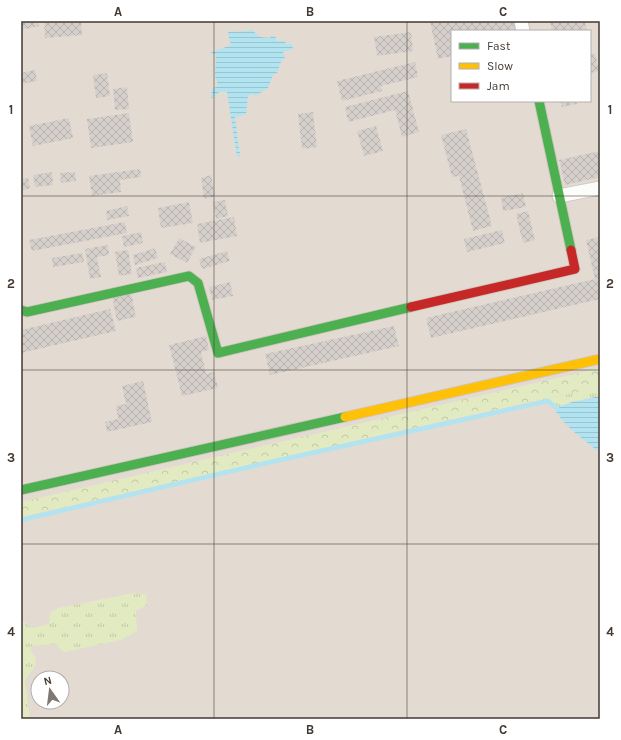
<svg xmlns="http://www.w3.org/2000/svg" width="621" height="740" font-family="Karla,sans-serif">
<defs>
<pattern id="grass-tufts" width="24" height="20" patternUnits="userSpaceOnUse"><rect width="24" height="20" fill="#e2eac2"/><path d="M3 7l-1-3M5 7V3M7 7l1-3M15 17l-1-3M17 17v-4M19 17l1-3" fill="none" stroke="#c3c9a7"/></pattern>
<pattern id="forest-crowns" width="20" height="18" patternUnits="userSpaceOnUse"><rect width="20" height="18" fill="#e2eac2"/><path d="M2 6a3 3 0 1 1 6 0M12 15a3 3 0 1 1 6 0" fill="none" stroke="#c3c9a7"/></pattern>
<pattern id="water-rules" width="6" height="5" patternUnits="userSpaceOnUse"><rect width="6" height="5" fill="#b2e3f0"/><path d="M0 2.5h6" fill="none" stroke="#9ac4ce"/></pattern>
<pattern id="building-cross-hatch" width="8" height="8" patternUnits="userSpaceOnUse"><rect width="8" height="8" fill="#d6d0cc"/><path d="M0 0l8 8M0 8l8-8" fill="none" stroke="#b9b3b0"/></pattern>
</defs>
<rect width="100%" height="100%" fill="#eee9e5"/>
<path fill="#e3dad2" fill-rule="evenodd" d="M21,21h579v698h-579zM452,31h138v70h-138zM38,678h24v24h-24z"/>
<path fill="url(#grass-tufts)" d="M600,387v9l-28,6 -15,6 -10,-9z
M133,593l13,1 1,11 -11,6 1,20 -16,9 -57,12 -9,-8 -25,2 2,7 4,6 -1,7 -10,15 5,38h-9v-99l11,8 17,-4 1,-11 8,-5z"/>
<path fill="url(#forest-crowns)" d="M600,368v19l-197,43 -382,87v-15z"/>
<path fill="url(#water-rules)" d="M251,29l9,8 10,1 1,-2h4l2,5h8l1,3h6l1,5 -10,3 2,6 -4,4 -4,11 -4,2 -5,13 -13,8 -3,-2 -4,2 -2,18 -11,3 4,33 2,6 -4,1 -10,-65h-8l-5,5 -3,1 1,-9 6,-3 -3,-11 1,-20 -6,-2 21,-8 -3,-11v-2l21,-1z
M600,396v57c-15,-13 -37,-27 -46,-45l18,-6z"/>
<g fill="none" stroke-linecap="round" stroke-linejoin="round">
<path stroke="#b2e3f0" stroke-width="4.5" d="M21,520l245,-57 282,-62 9,7"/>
</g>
<path fill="url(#building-cross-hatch)" d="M21,21h17l1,5 -18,4z
M44,21h37l1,14 -37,3z
M430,21h84l2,10h-64v25l-14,3z
M550,21h35l2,10h-35z
M411,32l2,19 -36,5 -3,-19z
M595,54l4,17 -9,2v-18z
M415,62l3,15 -37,9 1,5 -40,10 -5,-20z
M35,70l2,11 -16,3v-11z
M107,73l3,23 -14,2 -3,-23z
M127,87l2,22 -14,1 -2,-21z
M408,91l11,41 -17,5 -7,-27 -47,12 -3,-15z
M560,101h16l1,3 -15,3z
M313,112l4,35 -15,2 -4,-35z
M129,113l4,29 -42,6 -4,-29z
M69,118l4,20 -40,8 -4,-20z
M376,126l7,25 -19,5 -7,-25z
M466,129l26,97 -19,5 -14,-55 -7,1 -11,-42z
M600,151v26l-35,8 -6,-25z
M140,169l1,8 -21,3 1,12 -29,4 -3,-20z
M52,172l1,13 -18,2 -2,-12z
M75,172l1,9 -15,2 -1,-10z
M211,175l4,21 -11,3 -3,-21z
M28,178l2,10 -9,3v-12z
M523,193l3,14 -23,4 -2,-13z
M225,200l3,16 -12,3 -3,-17z
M189,202l4,21 -32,5 -3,-20z
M127,206l2,10 -22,4 -1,-9z
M528,211l7,29 -12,3 -7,-29z
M234,217l3,19 -37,7 -3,-19z
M125,222l2,11 -95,18 -3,-11z
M502,230l3,13 -38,9 -3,-13z
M141,232l2,11 -19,4 -2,-11z
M600,237v62l-169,39 -5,-20 169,-39 -9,-39z
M179,238l17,9 -9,16 -17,-9z
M108,245l1,10 -12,2 4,20 -11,2 -5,-30z
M155,248l3,10 -23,7 -2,-10z
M128,250l4,24 -13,2 -4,-24z
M227,251l3,10 -28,8 -3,-10z
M82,253l2,9 -31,5 -1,-9z
M165,262l2,10 -29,6 -2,-10z
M230,282l3,14 -21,4 -3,-13z
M131,292l5,25 -19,4 -5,-25z
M110,309l6,22 -95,22v-23z
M394,326l5,20 -129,29 -5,-21z
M206,336l3,14 -8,2 5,22 8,-2 4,16 -36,8 -13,-51z
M143,381l9,41 -45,10 -2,-10 13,-3 -2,-13 10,-2 -4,-18z"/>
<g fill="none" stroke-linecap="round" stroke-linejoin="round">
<g stroke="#cac5c1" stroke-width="15">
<path id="street" d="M521,21l2,10
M559,196l41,-8"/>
</g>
<g stroke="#cfc6bd" stroke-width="11">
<path id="fast" d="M539,101l32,149
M21,310l6,2 162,-36 9,7 20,70 193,-46
M21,490l324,-73"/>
</g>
<g stroke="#cfc6bd" stroke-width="11">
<path id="slow" d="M345,417l255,-58"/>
</g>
<g stroke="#cfc6bd" stroke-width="11">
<path id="jam" d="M411,307l164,-38 -4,-19"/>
</g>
<use href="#street" stroke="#fcfcfb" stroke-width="13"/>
<use href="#fast" stroke="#4caf50" stroke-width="9"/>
<use href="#slow" stroke="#ffc107" stroke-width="9"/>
<use href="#jam" stroke="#c62828" stroke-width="9"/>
</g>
<path fill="none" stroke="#433932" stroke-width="1" stroke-opacity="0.55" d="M214,21v698M407,21v698M21,196h579M21,370h579M21,544h579"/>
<rect width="621" height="740" fill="none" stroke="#ffffff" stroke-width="44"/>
<rect x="451" y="30" width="140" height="72" fill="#ffffff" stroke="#b4b0ad"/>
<rect x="459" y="43" width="20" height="6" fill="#4caf50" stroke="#b4b0ad"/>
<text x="487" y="50" font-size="12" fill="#433932">Fast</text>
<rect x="459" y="63" width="20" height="6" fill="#ffc107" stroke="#b4b0ad"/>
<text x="487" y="70" font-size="12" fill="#433932">Slow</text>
<rect x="459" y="83" width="20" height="6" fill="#c62828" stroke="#b4b0ad"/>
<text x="487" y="90" font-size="12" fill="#433932">Jam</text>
<g transform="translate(50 690) rotate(346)"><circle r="19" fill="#ffffff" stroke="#b4b0ad"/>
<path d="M0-3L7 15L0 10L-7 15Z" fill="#7f7771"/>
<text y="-6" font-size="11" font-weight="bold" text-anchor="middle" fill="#433932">N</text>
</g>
<rect x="22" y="22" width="577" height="696" fill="none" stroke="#433932" stroke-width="1.5"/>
<g font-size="13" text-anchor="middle" font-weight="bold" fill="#433932">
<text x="118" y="16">A</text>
<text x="310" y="16">B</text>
<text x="503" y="16">C</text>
<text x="11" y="114">1</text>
<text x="610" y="114">1</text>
<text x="11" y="288">2</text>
<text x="610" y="288">2</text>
<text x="11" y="462">3</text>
<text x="610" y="462">3</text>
<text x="11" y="636">4</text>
<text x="610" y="636">4</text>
<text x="118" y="734">A</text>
<text x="310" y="734">B</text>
<text x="503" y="734">C</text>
</g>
</svg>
